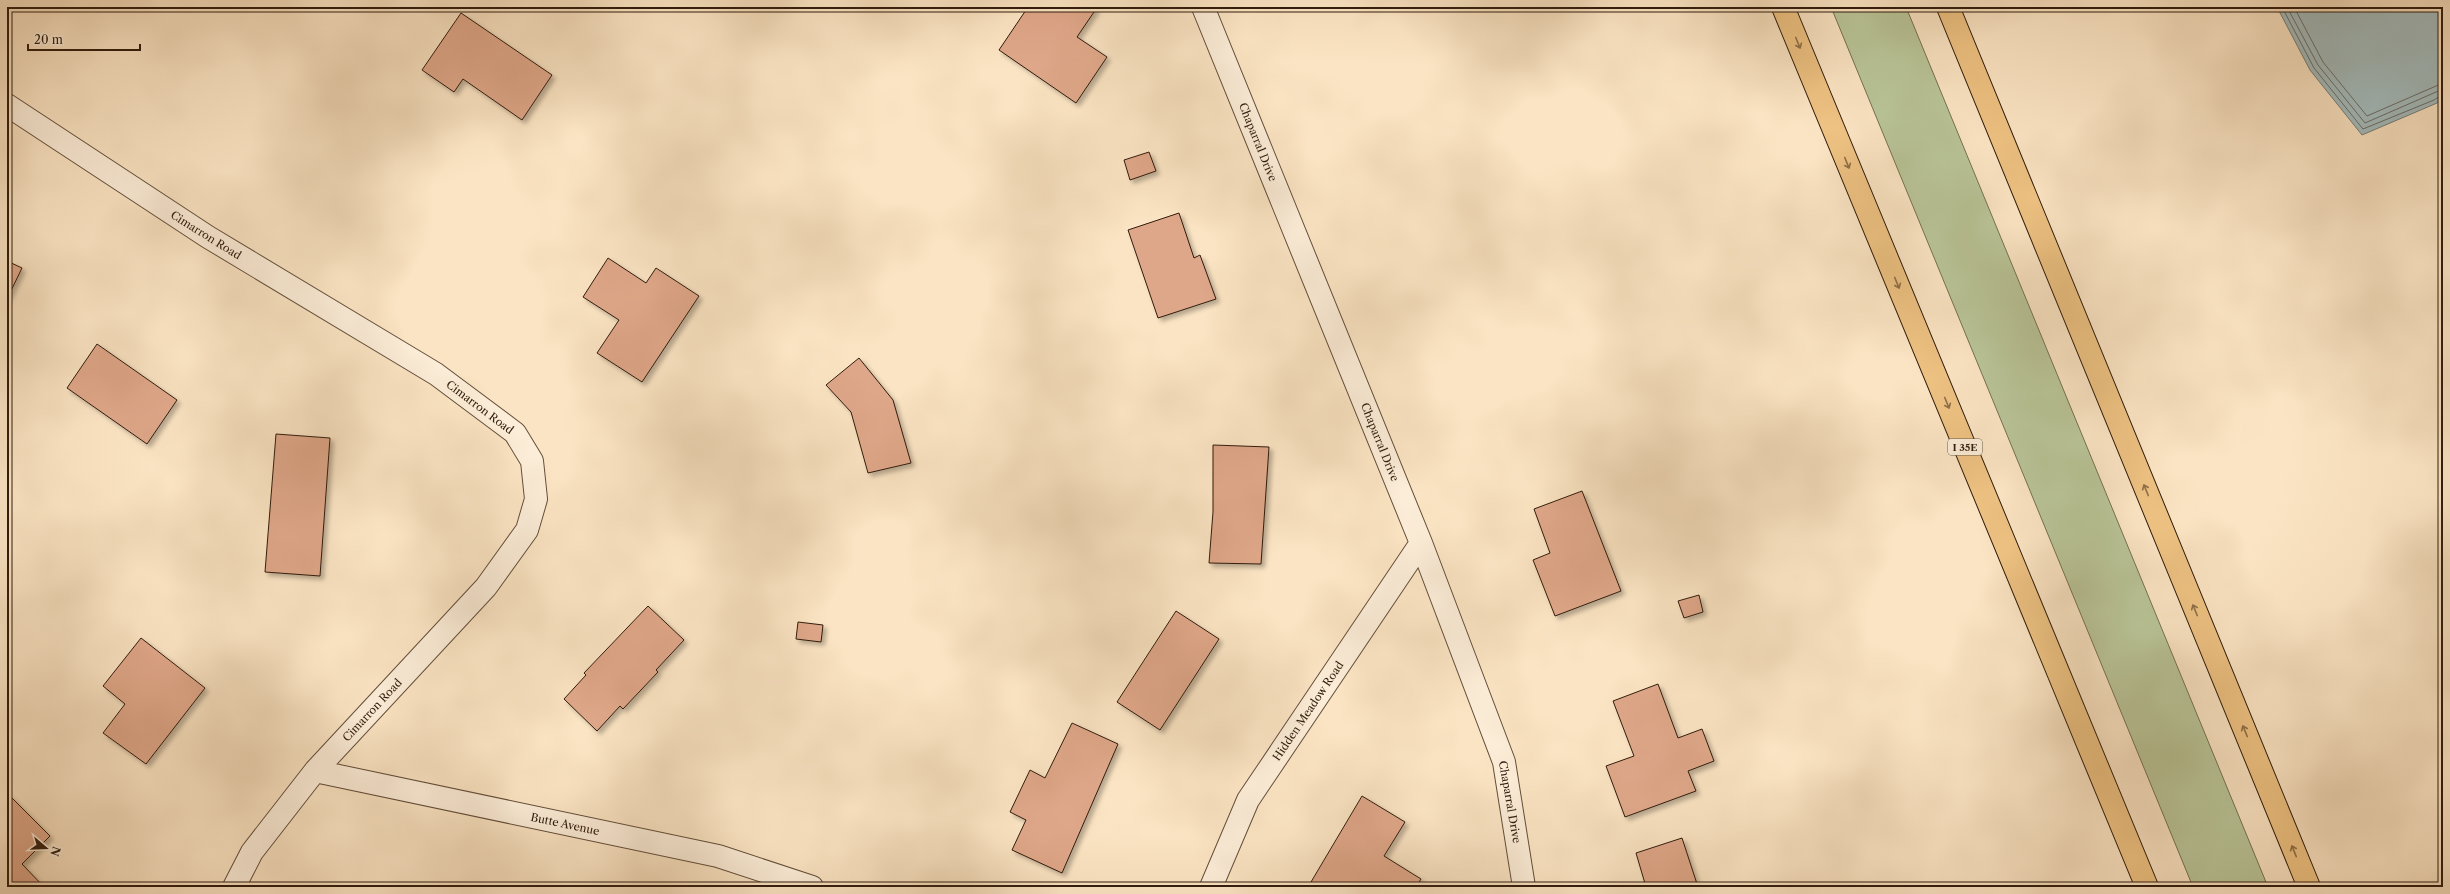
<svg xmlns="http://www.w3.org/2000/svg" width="2450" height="894" font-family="'Libre Caslon Text',serif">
<defs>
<filter id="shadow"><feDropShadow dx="3.5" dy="3.5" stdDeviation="2" flood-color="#0004"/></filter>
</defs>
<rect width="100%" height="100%" fill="#fbe4c3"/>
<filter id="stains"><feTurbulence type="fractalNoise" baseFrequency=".005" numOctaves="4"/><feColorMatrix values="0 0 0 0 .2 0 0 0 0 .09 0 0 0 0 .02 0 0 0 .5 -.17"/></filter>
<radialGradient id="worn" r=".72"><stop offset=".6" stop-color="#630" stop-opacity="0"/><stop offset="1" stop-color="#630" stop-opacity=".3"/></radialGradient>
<path fill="#b9c598" stroke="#747052" d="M1831,7h75l362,880h-75z"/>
<path fill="#a3bcbe" stroke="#757c77" d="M2277,7h166v89l-6,7 -75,32 -52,-65z"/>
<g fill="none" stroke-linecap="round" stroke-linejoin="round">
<path stroke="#6a6c66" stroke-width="1" d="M2282,7l32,61 49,61 71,-29 9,-6
M2287,7l31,58 47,58 78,-34
M2294,7l29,55 44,54 76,-33"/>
</g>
<path fill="#dfa789" stroke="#301c0d" filter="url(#shadow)" d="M1028,7h65l3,2 -19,28 30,20 -31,46 -77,-53z
M461,13l91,62 -30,45 -59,-41 -9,13 -32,-22z
M1149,152l7,19 -26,9 -6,-20z
M1179,213l15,45 6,-3 16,44 -58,19 -30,-88z
M608,258l38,25 10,-15 43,28 -57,86 -45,-29 22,-33 -36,-23z
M7,261l15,7 -15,31z
M97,344l80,56 -30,44 -80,-56z
M859,358l34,42 18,63 -43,10 -17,-61 -25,-27z
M276,434l54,4 -10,138 -55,-4z
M1213,445l56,2 -8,117 -52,-1 4,-51z
M1582,491l39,100 -66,25 -22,-56 17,-7 -16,-44z
M1699,595l4,17 -19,6 -6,-17z
M648,606l36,34 -28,30 2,2 -35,37 -3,-3 -23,25 -33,-32 22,-24 -2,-2z
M1176,611l43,28 -59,91 -43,-28z
M798,622l25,3 -2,17 -25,-3z
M141,638l64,50 -59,76 -43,-31 22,-29 -22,-18z
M1658,684l20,54 24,-9 12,32 -26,10 8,20 -71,26 -19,-51 28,-10 -21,-55z
M1072,723l46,21 -56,129 -50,-23 14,-30 -16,-8 20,-42 15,8z
M9,795l41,41 -28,28 22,23h-37v-90z
M1362,796l43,26 -21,34 37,23 -5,8h-97l-8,-5z
M1682,838l16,49h-52l-10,-34z"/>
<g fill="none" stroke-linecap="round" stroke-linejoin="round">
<g stroke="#634e3a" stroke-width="24">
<path id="minor" d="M1203,7l218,536 83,219 20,125
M7,105l201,132 228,137 79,59 17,28 4,38 -9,31 -41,57 -171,184 -63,81 -18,35
M315,771l403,85 94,31
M1211,887l37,-87 173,-257"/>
</g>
<g stroke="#301c0d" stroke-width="24">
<path id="motorway" d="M1783,7l364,880
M1948,7l361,880"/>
</g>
<use href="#minor" stroke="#fcedd8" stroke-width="22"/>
<use href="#motorway" stroke="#eec282" stroke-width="22"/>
</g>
<defs><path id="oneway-shaft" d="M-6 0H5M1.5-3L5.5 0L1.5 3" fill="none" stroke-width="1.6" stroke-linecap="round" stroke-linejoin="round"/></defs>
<g stroke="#8f6f48">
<use href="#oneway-shaft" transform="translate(1798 43) rotate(68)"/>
<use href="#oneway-shaft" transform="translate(1847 163) rotate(68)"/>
<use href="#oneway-shaft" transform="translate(1897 283) rotate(68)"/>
<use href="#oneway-shaft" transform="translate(1947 403) rotate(68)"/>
<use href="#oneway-shaft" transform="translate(2146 490) rotate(-112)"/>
<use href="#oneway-shaft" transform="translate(2195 610) rotate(-112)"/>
<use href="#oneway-shaft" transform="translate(2245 731) rotate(-112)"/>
<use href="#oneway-shaft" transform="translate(2294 851) rotate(-112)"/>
</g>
<g text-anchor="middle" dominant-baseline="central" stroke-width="3.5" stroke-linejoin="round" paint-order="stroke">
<rect fill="#fcedd8" stroke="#6d5b4a" stroke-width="1" x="1948" y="439" width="34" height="16" rx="3"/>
<g font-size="10" font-weight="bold" fill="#301c0d">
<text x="1965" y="447">I 35E</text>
</g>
<g font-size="11" fill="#301c0d" stroke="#fcedd8">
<text transform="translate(1258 142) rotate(68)">Chaparral Drive</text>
<text transform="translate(206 235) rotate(32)">Cimarron Road</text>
<text transform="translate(480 407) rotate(37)">Cimarron Road</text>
<text transform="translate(1380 442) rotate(68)">Chaparral Drive</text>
<text transform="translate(372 710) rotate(-47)">Cimarron Road</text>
<text transform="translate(1308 711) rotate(-56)">Hidden Meadow Road</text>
<text transform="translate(1510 802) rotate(80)">Chaparral Drive</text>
<text transform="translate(565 824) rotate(12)">Butte Avenue</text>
</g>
</g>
<rect width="2450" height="894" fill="none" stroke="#fbe4c3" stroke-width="24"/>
<rect x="8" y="8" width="2434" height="878" fill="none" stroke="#301c0d" stroke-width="2"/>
<rect x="12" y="12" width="2426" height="870" fill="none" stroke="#301c0d"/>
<g transform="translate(46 848) rotate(109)" stroke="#fcedd8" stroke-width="3" paint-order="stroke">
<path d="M0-3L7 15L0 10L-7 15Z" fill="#301c0d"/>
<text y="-6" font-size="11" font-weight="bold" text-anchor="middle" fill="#301c0d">N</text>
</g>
<path d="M28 44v6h112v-6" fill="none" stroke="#301c0d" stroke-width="2"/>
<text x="34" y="44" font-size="12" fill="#301c0d" stroke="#fcedd8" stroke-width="3" paint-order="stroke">20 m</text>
<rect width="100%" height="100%" filter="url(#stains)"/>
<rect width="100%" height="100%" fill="url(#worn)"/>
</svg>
